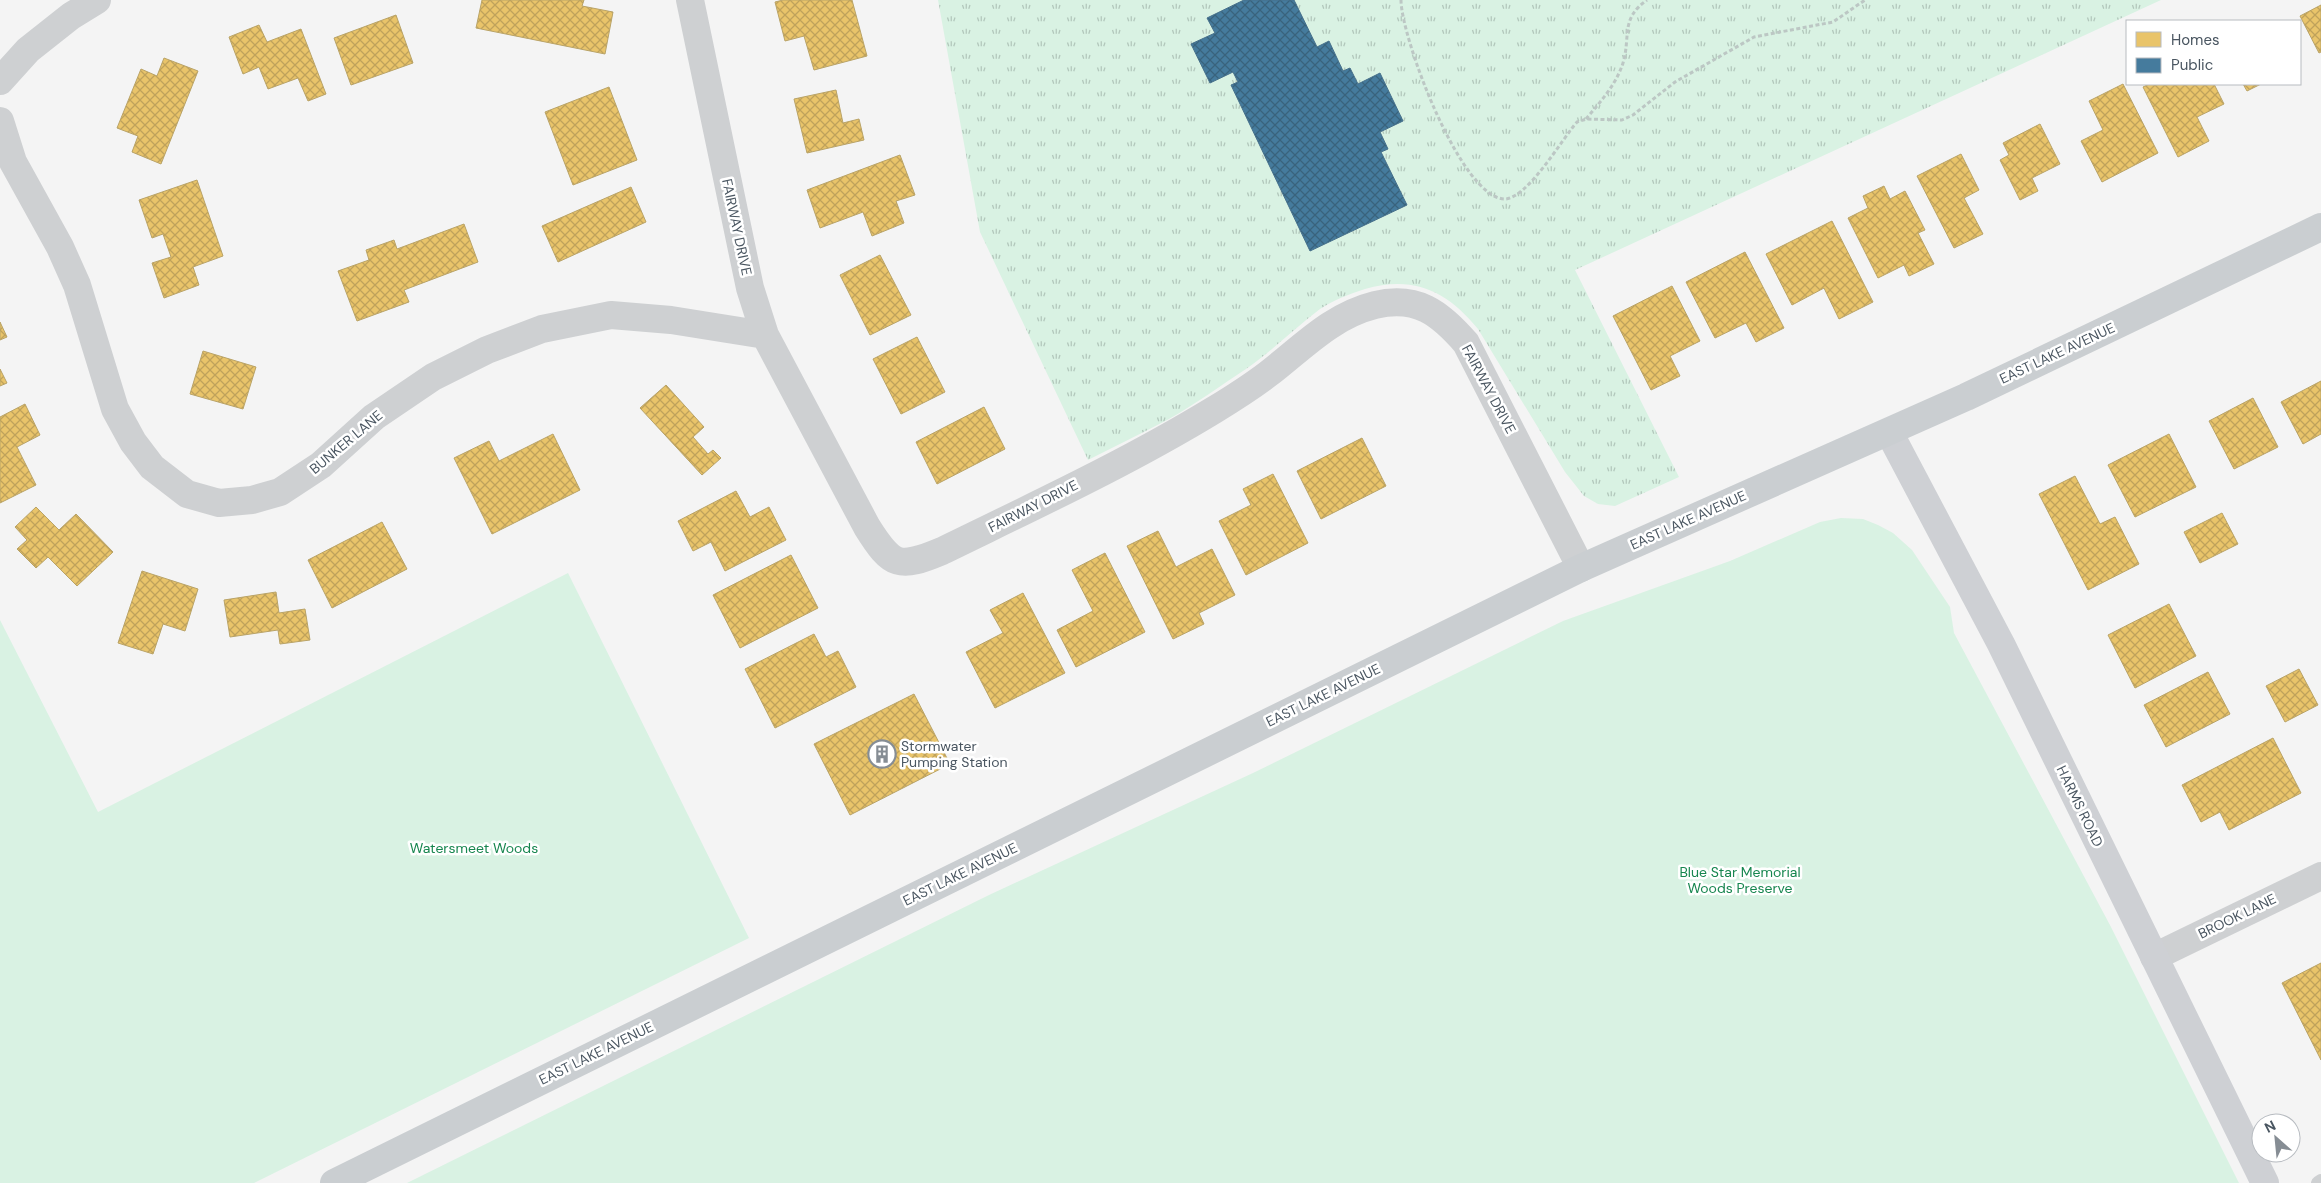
<svg xmlns="http://www.w3.org/2000/svg" width="2321" height="1183" font-family="'DM Sans',sans-serif">
<defs>
<pattern id="grass-tufts" width="24" height="20" patternUnits="userSpaceOnUse" patternTransform="scale(1.25)"><rect width="24" height="20" fill="#d9f2e3"/><path d="M3 7l-1-3M5 7V3M7 7l1-3M15 17l-1-3M17 17v-4M19 17l1-3" fill="none" stroke="#b2c7bb"/></pattern>
<pattern id="homes-cross-hatch" width="8" height="8" patternUnits="userSpaceOnUse" patternTransform="scale(1.25)"><rect width="8" height="8" fill="#e9c46a"/><path d="M0 0l8 8M0 8l8-8" fill="none" stroke="#bfa25b"/></pattern>
<pattern id="public-cross-hatch" width="8" height="8" patternUnits="userSpaceOnUse" patternTransform="scale(1.25)"><rect width="8" height="8" fill="#457b9d"/><path d="M0 0l8 8M0 8l8-8" fill="none" stroke="#39637d"/></pattern>
</defs>
<rect width="100%" height="100%" fill="#f4f4f4"/>
<path fill="url(#grass-tufts)" d="M938,0h1223l-586,270 104,207 -64,29 -17,-2 -14,-8 -19,-24 -87,-143c-31,-38 -64,-54 -113,-40 -16,5 -31,11 -45,20 -25,19 -48,42 -74,60 -25,16 -50,35 -77,50 -26,14 -54,27 -81,41l-108,-228z"/>
<path fill="#d9f2e3" d="M1841,518l22,1 15,6 15,8 19,17 38,57 4,26 157,294 128,256h-1832l582,-288 264,-122 310,-152 167,-60 90,-39z
M568,573l181,365 -495,245h-254v-563l98,192z"/>
<path fill="url(#homes-cross-hatch)" stroke="#b9a367" d="M482,0h102l-2,6 31,6 -8,42 -129,-26z
M783,0h69l15,56 -53,14 -10,-34 -19,5 -10,-39z
M2321,5v47l-2,1 -19,-37z
M396,15l17,48 -62,22 -17,-47z
M259,25l8,17 34,-13 25,65 -18,7 -10,-23 -30,11 -9,-22 -16,7 -14,-37z
M164,58l34,13 -37,93 -29,-12 6,-16 -21,-8 24,-59 16,7z
M2123,84l35,69 -56,29 -21,-41 22,-11 -14,-29z
M2149,84h65l10,20 -27,13 12,24 -31,16 -35,-70z
M2243,84h18l-14,7z
M609,87l28,73 -64,25 -28,-73z
M836,90l7,33 16,-4 5,21 -57,13 -13,-54z
M2040,124l20,40 -28,14 6,13 -18,9 -20,-40 9,-5 -6,-12z
M1961,154l18,36 -15,8 19,36 -29,14 -37,-72z
M900,155l15,40 -19,6 8,22 -32,13 -9,-24 -43,16 -13,-38z
M197,180l26,76 -30,11 6,18 -35,13 -12,-35 19,-6 -8,-23 -11,4 -13,-38z
M1884,186l6,13 15,-8 20,39 -7,3 16,31 -25,12 -5,-11 -26,13 -30,-60 20,-10 -5,-12z
M631,187l15,35 -88,40 -16,-36z
M1832,221l41,81 -34,17 -15,-31 -32,17 -26,-51z
M464,224l14,38 -74,28 5,12 -52,19 -19,-50 31,-11 -3,-10 28,-10 3,9z
M1745,252l39,76 -28,14 -10,-19 -31,15 -29,-56z
M880,255l31,60 -41,20 -30,-60z
M1672,286l28,55 -30,15 10,20 -29,14 -38,-74z
M0,322l7,15 -7,3z
M917,337l28,55 -44,22 -28,-55z
M203,351l53,16 -13,42 -53,-15z
M0,369l7,14 -7,3z
M2321,381v53l-18,10 -22,-42z
M666,385l38,42 -11,10 15,17 5,-4 8,8 -19,17 -62,-67z
M2253,398l25,49 -44,22 -25,-48z
M25,404l15,31 -23,12 19,38 -36,18v-86z
M984,407l21,42 -68,35 -21,-42z
M553,434l27,56 -88,44 -38,-76 35,-17 10,20z
M2169,434l27,53 -61,30 -27,-52z
M1362,438l24,48 -65,33 -24,-48z
M1273,474l35,69 -62,32 -27,-54 32,-16 -8,-16z
M2075,476l25,48 15,-7 24,47 -51,26 -49,-96z
M736,491l14,26 19,-10 17,33 -61,31 -14,-29 -18,9 -15,-30z
M36,507l23,23 17,-16 37,38 -36,34 -29,-29 -12,11 -19,-19 10,-9 -12,-13z
M2222,513l16,31 -38,19 -16,-31z
M382,522l25,47 -75,39 -24,-48z
M1158,531l18,36 36,-18 23,46 -36,18 5,11 -31,15 -46,-93z
M1105,553l40,79 -69,35 -19,-37 36,-19 -21,-41z
M791,555l27,53 -78,40 -27,-53z
M142,571l56,18 -13,42 -22,-7 -10,30 -35,-11z
M276,592l3,21 26,-4 5,31 -30,4 -2,-14 -48,7 -6,-37z
M1023,593l42,80 -70,35 -29,-56 37,-19 -13,-23z
M2169,604l27,52 -61,32 -27,-53z
M814,634l12,23 12,-6 18,36 -81,41 -30,-59z
M2299,669l19,36 -33,17 -19,-36z
M2208,672l22,42 -64,33 -22,-42z
M914,694l36,70 -100,51 -36,-71z
M2273,738l28,55 -72,37 -9,-18 -19,10 -19,-37z
M2321,963v97l-39,-77z"/>
<path fill="url(#public-cross-hatch)" stroke="#46708b" d="M1244,0h50l23,47 12,-6 14,30 7,-3 8,16 22,-11 23,48 -23,11 8,17 -7,3 26,53 -97,46 -79,-166 7,-3 -5,-10 -23,11 -19,-39 24,-11 -8,-15z"/>
<g fill="none" stroke-linecap="round" stroke-linejoin="round">
<path stroke="#bcc7c4" stroke-width="3" stroke-dasharray="4 2.5" stroke-linecap="butt" d="M1401,0c0,37 60,199 104,199 23,-1 57,-60 72,-77l9,-3 36,1 11,-5 42,-33 79,-45 79,-15 32,-22
M1586,119c14,-17 30,-34 37,-56 8,-27 -3,-44 24,-63"/>
<path stroke="#ced0d2" stroke-width="14" d="M2318,1183l3,-2"/>
<path stroke="#ced0d2" stroke-width="28" d="M690,0l60,288 15,47 102,192c25,40 32,42 75,24 92,-45 185,-88 272,-141 18,-11 37,-23 54,-36 34,-26 63,-58 107,-69 42,-10 65,8 91,38l115,225
M0,81l28,-31 43,-34 26,-16
M0,121l13,41 47,85 17,38 38,124 18,33 19,25 35,27 32,9 33,-3 28,-8 41,-27 53,-48 59,-40 54,-27 55,-21 69,-14 60,5 94,15
M2154,957l167,-81"/>
<path stroke="#ced0d4" stroke-width="28" d="M1889,432l112,212 264,539"/>
<path stroke="#caced1" stroke-width="28" d="M334,1183l1247,-615 385,-171 355,-170"/>
</g>
<defs>
<g id="building-ring" transform="scale(1.4375)"><circle r="9.5" fill="#fff" stroke="#868d94" stroke-width="1.5"/><path d="M-4-6H4V6H1V3H-1V6H-4ZM-2.5-4.3h1.7v1.8h-1.7ZM.8-4.3h1.7v1.8H.8ZM-2.5-1h1.7V.8h-1.7ZM.8-1h1.7V.8H.8Z" fill="#868d94"/></g>
</defs>
<g fill-rule="evenodd">
<use href="#building-ring" x="882" y="754"/>
</g>
<g text-anchor="middle" dominant-baseline="central" stroke-width="5" stroke-linejoin="round" paint-order="stroke">
<g font-size="14" fill="#4a5661" stroke="#fff">
<text transform="translate(737 227) rotate(78)">FAIRWAY DRIVE</text>
<text transform="translate(2057 353) rotate(-25)">EAST LAKE AVENUE</text>
<text transform="translate(1489 389) rotate(62)">FAIRWAY DRIVE</text>
<text transform="translate(346 442) rotate(-40)">BUNKER LANE</text>
<text transform="translate(1033 506) rotate(-27)">FAIRWAY DRIVE</text>
<text transform="translate(1688 520) rotate(-24)">EAST LAKE AVENUE</text>
<text transform="translate(1323 695) rotate(-26)">EAST LAKE AVENUE</text>
<text transform="translate(2080 806) rotate(64)">HARMS ROAD</text>
<text transform="translate(960 874) rotate(-26)">EAST LAKE AVENUE</text>
<text transform="translate(2237 916) rotate(-26)">BROOK LANE</text>
<text transform="translate(596 1053) rotate(-26)">EAST LAKE AVENUE</text>
</g>
<g font-size="14" fill="#4a5661" stroke="#fff" text-anchor="start">
<text x="901" y="746">Stormwater<tspan x="901" dy="16">Pumping Station</tspan></text>
</g>
<g font-size="14" fill="#17864f" stroke="#fff">
<text x="474" y="848">Watersmeet Woods</text>
<text x="1740" y="872">Blue Star Memorial<tspan x="1740" dy="16">Woods Preserve</tspan></text>
</g>
</g>
<rect x="2126" y="20" width="175" height="65" fill="#ffffff" stroke="#b7bbc0"/>
<rect x="2136" y="32" width="25" height="15" fill="#e9c46a" stroke="#b7bbc0"/>
<text x="2171" y="45" font-size="15" fill="#4a5661">Homes</text>
<rect x="2136" y="58" width="25" height="15" fill="#457b9d" stroke="#b7bbc0"/>
<text x="2171" y="70" font-size="15" fill="#4a5661">Public</text>
<g transform="translate(2276 1138) rotate(333)"><circle r="24" fill="#ffffff" stroke="#b7bbc0"/>
<path d="M0-4L9 19L0 12L-9 19Z" fill="#868d94"/>
<text y="-8" font-size="14" font-weight="bold" text-anchor="middle" fill="#4a5661">N</text>
</g>
</svg>
